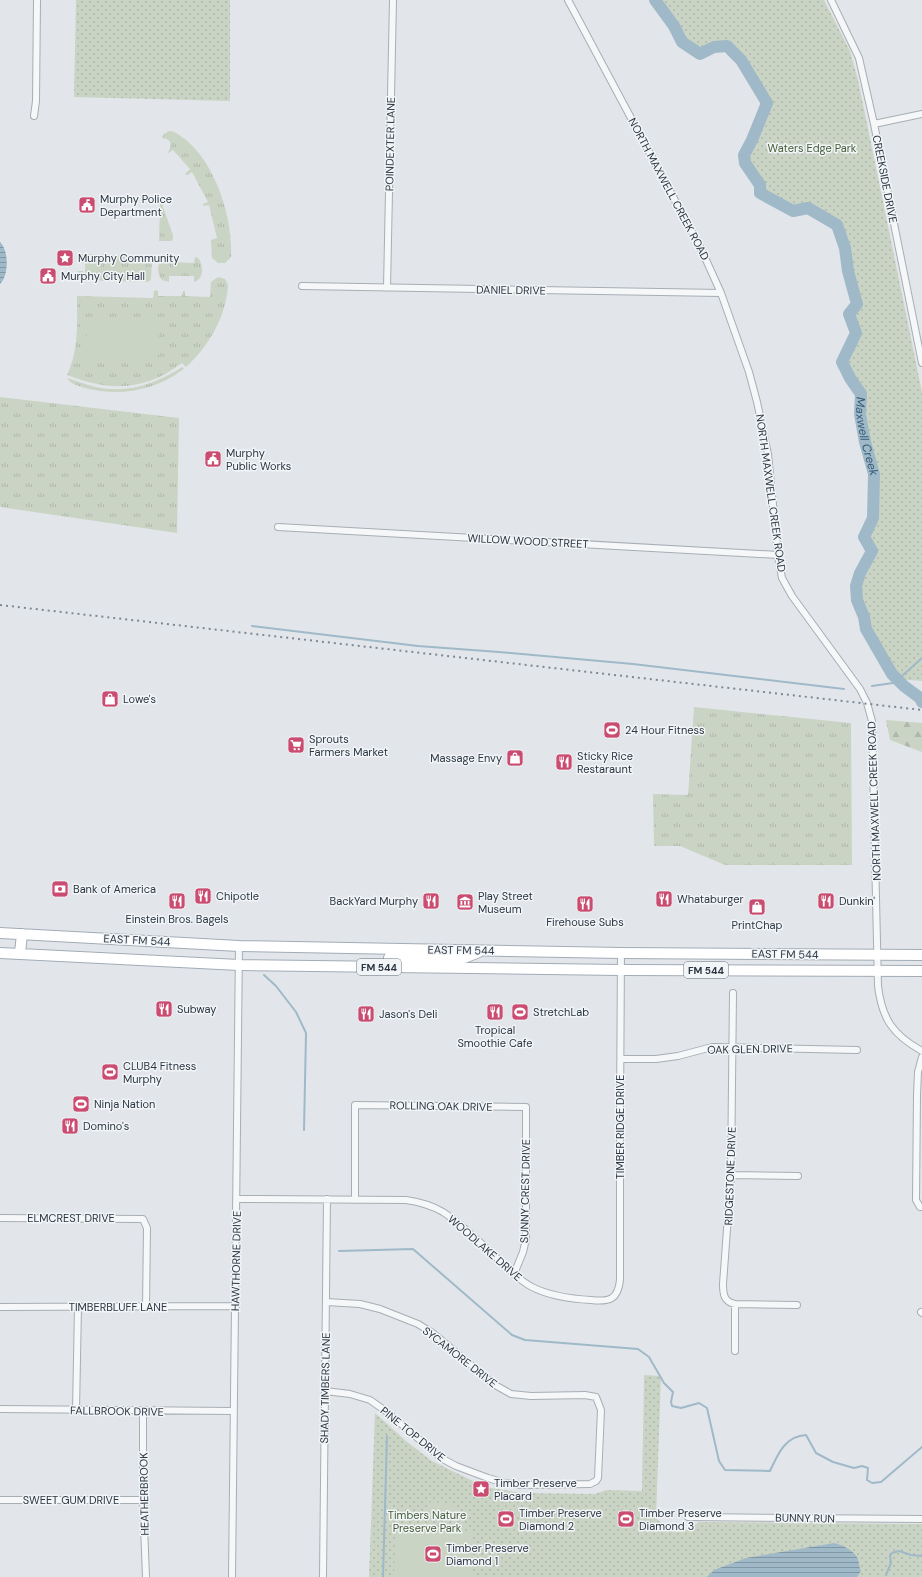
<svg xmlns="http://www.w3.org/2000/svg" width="922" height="1577" font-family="'DM Sans',sans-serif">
<defs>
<pattern id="grass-tufts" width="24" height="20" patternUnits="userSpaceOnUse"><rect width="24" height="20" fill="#cad4c4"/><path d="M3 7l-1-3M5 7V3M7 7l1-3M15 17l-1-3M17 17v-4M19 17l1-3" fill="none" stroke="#aeb7aa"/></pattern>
<pattern id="forest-firs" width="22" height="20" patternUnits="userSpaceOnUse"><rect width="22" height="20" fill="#cad4c4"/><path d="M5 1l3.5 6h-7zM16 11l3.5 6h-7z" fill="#aeb7aa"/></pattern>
<pattern id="park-dots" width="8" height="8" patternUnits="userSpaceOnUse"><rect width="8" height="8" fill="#cad4c4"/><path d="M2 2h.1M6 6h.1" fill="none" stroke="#aeb7aa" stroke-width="1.8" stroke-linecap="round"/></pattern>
<pattern id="water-rules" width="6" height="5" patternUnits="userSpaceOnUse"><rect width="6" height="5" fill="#9fb9c9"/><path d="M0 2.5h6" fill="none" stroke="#8297a5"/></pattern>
</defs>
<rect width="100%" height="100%" fill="#e2e6ea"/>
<path fill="url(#grass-tufts)" d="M169,131c7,0 11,5 16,8 31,25 48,79 46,118l-6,6h-7l-6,-5 -1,-18 6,-2 -8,-33 -6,1v-2l5,-2 -16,-30 -5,3 -2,-1 5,-5 -17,-19 -6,4c5,-8 6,-15 -5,-16l2,-4z
M163,200v7l10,28v4l-2,2h-12l1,-36z
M82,254l67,2 3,4 -1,20 -4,2 -67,-2 -2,-3v-6h5v4h2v-16h-1v4h-6l1,-6z
M165,256h4l1,6 24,1 1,-6 3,1c6,7 6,21 -4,24v-6h-25v6l-7,-2c-6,-7 -5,-19 3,-24z
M218,277l7,2 3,6c-2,32 -19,61 -42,82l-4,-4c-37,28 -72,29 -115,12 12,-25 10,-52 10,-79l76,2 1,-7 2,-1 2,1v5h24l1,-5h2v5l25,1 1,-15z
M182,367l2,2 -3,2c-28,20 -62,26 -96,17 -6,-2 -15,-4 -18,-10 8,2 19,7 29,9 31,7 60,-3 86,-20z
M0,397l179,21 -2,115 -177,-26z
M694,707l157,16 1,142h-127l-45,-19h-26l-1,-52 35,1z"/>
<path fill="url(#forest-firs)" d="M886,720l36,3v29l-32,-12z"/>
<path fill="url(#park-dots)" d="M76,0h154v101l-156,-4z
M655,0h169l26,51 8,29 64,312v289l-25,-2 -5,-5 -26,-45 -2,-12 -7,-17 -1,-14 4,-13 12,-22 -8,-14 9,-20 1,-43 -9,-32 -5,-28 1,-20 -11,-16 -8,-16 14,-29 -7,-19 8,-10 -9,-33 -3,-23 -8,-23 -29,-17 -15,3 -33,-18v-8l-15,-22 -1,-8 8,-15 15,-37 -26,-43 -14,-14 -13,1 -14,7 -18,-12 -8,-16z
M644,1375l17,1 -5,142c20,17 20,19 43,4l223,2v53h-553l6,-164 31,28 26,20 53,26 37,6 73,1 11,-4 36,1z"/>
<path fill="#cad4c4" d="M87,318l72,1 -1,42 -72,-2z
M427,1502l28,1v16l-28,-1z
M395,1530l77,1 -1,46h-77z"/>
<path fill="url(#water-rules)" d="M0,242c9,8 9,34 0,42z
M834,1543c8,2 20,7 24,16 1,4 1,8 3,12l-4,6h-150l7,-7 32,-12z"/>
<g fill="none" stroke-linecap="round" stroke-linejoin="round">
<path stroke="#9fb9c9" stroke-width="2" d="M252,626l166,20 81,6 134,12 211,25
M872,686l28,-4 2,-6 20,-18
M264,975l12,11 20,26 10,21 -2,97
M339,1251l74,-2 99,86 13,5 113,9 11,8 15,26 9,9 -2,10 1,4 9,2 18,-5 8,5 12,53 6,9 45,1c8,-17 15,-35 36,-36l10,18 17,9 21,6 8,-2 6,2 -1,12 5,3 9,-1 41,-35
M886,1575l5,-12 -1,-7 2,-3 7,-2 12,4 11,1
M383,1577l4,-141"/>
<path stroke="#9fb9c9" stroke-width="12" id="s1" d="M655,0l19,26 8,16 18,12 14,-7 13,-1 14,14 26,43 -15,37 -8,15 1,8 15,22v8l33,18 15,-3 29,17 8,23 3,23 9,33 -8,10 7,19 -14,29 8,16 11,16 -1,20 5,28 9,32 -1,44 -9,19 8,14 -12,22 -4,13 1,14 7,17 2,12 26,45 12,12 16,12 2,4"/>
<g stroke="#a7aeb4" stroke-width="8">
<path id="minor" d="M568,0l134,251 19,42 28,79 8,30 11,52 10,101 4,23 10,18 68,93 7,14 5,18 6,265c4,33 15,49 44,65
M831,0l28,58 15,66 48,239
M34,116l2,-15 1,-101
M874,124l48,-10
M302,286l419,7
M387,288l6,-288
M278,527l500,28
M733,993l-2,182 -8,109c0,10 1,18 12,20l62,1
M922,1057l-4,15 -1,23 -1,105 4,7h2
M621,1059h35l22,-3 34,-9 145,3
M731,1175l67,1
M237,1199l169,1c14,2 25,5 37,12 23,15 43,36 62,54 9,8 17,16 27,21 18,9 39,12 59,13 18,2 27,0 29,-20v-168l1,-159
M355,1200v-95l171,2v132l-3,13 -9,22
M0,1218l143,1 4,9 -1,79
M0,1307l236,-1
M921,1312l1,1
M735,1351v-47
M325,1391l25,3 20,6 17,12 54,46 15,8 32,12 17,5 17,2 68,-1 6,-3 2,-3 3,-68 -5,-13 -11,-2 -54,1 -20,-2 -16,-9 -61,-51 -16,-10 -38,-15 -20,-5 -34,-2
M0,1409l234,2
M76,1410l2,-103
M143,1411v89l3,77
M0,1500h143
M688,1517l234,2
M232,1577l7,-631
M323,1577l4,-378"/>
</g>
<g stroke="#a2acb6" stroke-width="12">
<path id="primary" d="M0,933l239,13 382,7 301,2
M0,953l239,12 382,5 301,1
M20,953l2,-19
M388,967l1,-9h75l15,-6"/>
</g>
<use href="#minor" stroke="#f5f7f8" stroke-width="6"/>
<use href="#primary" stroke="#fff" stroke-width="10"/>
<path stroke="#7c8893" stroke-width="2" stroke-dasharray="2 4" stroke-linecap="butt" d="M0,605l922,105"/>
</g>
<defs>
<g id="civic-square" transform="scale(0.9)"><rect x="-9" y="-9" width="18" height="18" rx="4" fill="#ca4c70" stroke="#f2f5f7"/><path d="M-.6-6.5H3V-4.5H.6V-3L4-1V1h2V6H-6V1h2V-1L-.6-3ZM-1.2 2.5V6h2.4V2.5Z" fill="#fff"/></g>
<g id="sight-square" transform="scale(0.9)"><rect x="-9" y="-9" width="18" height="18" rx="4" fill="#ca4c70" stroke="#f2f5f7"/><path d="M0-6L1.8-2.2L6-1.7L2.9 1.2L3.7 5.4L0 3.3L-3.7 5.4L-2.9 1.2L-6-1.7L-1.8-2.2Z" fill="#fff"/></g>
<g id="shop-square" transform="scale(0.9)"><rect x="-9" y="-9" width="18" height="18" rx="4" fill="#ca4c70" stroke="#f2f5f7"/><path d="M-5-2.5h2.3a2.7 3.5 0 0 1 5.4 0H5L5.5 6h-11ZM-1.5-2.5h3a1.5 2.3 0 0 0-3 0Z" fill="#fff"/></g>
<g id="stadium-square" transform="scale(0.9)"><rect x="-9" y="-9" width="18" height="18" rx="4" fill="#ca4c70" stroke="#f2f5f7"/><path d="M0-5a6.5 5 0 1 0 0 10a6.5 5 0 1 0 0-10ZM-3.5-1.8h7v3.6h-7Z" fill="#fff"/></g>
<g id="supermarket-square" transform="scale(0.9)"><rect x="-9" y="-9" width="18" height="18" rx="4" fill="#ca4c70" stroke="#f2f5f7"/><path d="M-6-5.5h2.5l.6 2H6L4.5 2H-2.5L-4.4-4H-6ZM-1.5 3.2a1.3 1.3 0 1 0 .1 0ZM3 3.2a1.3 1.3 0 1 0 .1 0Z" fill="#fff"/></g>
<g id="restaurant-square" transform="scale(0.9)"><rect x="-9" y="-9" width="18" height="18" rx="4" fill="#ca4c70" stroke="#f2f5f7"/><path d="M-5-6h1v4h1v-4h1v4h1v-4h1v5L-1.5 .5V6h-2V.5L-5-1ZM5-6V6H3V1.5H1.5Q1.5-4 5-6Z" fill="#fff"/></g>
<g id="bank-square" transform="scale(0.9)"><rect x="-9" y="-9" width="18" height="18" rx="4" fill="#ca4c70" stroke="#f2f5f7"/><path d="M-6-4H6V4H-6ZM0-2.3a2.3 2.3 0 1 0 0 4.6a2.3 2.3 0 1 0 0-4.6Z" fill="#fff"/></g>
<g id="museum-square" transform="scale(0.9)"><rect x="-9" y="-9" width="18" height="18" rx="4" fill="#ca4c70" stroke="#f2f5f7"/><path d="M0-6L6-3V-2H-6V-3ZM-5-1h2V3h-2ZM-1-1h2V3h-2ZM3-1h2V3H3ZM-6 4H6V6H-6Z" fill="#fff"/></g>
</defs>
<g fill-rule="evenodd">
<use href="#civic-square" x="87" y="205"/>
<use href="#sight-square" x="65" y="258"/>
<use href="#civic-square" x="48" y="276"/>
<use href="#civic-square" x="213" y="459"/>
<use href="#shop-square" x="110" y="699"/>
<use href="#stadium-square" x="612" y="730"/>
<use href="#supermarket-square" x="296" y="745"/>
<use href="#shop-square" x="515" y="758"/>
<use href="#restaurant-square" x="564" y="762"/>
<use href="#bank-square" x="60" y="889"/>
<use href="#restaurant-square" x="203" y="896"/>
<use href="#restaurant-square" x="664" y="899"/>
<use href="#restaurant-square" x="177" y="901"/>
<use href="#restaurant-square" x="431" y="901"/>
<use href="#restaurant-square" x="826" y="901"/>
<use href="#museum-square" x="465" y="902"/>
<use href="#restaurant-square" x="585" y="904"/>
<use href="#shop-square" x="757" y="907"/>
<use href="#restaurant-square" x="164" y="1009"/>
<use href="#restaurant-square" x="495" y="1012"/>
<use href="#stadium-square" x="520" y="1012"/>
<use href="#restaurant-square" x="366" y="1014"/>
<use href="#stadium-square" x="110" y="1072"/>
<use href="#stadium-square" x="81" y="1104"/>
<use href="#restaurant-square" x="70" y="1126"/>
<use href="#sight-square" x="481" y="1489"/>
<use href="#stadium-square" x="506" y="1519"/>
<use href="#stadium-square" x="626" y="1519"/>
<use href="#stadium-square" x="433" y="1554"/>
</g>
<g text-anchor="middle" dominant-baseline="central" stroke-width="3" stroke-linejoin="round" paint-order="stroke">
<g fill="#f2f5f7" stroke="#676f78" stroke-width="1">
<rect x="357" y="959" width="44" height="16" rx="3"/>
<rect x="684" y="962" width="44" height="16" rx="3"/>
</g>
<g font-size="10" font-weight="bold" fill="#2b3642">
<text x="379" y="967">FM 544</text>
<text x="706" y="970">FM 544</text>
</g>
<g font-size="11" fill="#2b3642" stroke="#f2f5f7">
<text transform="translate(390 144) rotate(-89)">POINDEXTER LANE</text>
<text transform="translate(885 179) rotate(79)">CREEKSIDE DRIVE</text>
<text transform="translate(669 189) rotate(62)">NORTH MAXWELL CREEK ROAD</text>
<text transform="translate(511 290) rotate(1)">DANIEL DRIVE</text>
<text transform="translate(771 493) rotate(82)">NORTH MAXWELL CREEK ROAD</text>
<text transform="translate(528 541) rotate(3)">WILLOW WOOD STREET</text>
<text transform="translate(874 801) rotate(-92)">NORTH MAXWELL CREEK ROAD</text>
<text transform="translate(137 940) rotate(3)">EAST FM 544</text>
<text transform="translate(461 950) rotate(1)">EAST FM 544</text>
<text transform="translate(785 954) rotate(1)">EAST FM 544</text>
<text transform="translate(750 1049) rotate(-1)">OAK GLEN DRIVE</text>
<text transform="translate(441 1106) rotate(1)">ROLLING OAK DRIVE</text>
<text transform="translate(620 1127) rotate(-90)">TIMBER RIDGE DRIVE</text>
<text transform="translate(730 1176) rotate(-88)">RIDGESTONE DRIVE</text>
<text transform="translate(525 1191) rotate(-89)">SUNNY CREST DRIVE</text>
<text x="71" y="1218">ELMCREST DRIVE</text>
<text transform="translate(485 1248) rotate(41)">WOODLAKE DRIVE</text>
<text transform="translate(236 1261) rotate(-89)">HAWTHORNE DRIVE</text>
<text x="118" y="1307">TIMBERBLUFF LANE</text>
<text transform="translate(460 1357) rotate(38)">SYCAMORE DRIVE</text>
<text transform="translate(325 1388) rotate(-89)">SHADY TIMBERS LANE</text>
<text transform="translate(117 1411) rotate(1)">FALLBROOK DRIVE</text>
<text transform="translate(413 1434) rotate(39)">PINE TOP DRIVE</text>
<text transform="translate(144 1494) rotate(-91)">HEATHERBROOK</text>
<text x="71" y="1500">SWEET GUM DRIVE</text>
<text transform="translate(805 1518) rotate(1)">BUNNY RUN</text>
</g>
<g font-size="11" fill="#445d38" stroke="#f2f5f7">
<text x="812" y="148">Waters Edge Park</text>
<text x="427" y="1515">Timbers Nature<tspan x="427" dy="13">Preserve Park</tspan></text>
</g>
<g font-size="11" fill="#2b3642" stroke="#f2f5f7" text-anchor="start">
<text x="100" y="199">Murphy Police<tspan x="100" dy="13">Department</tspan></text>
<text x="78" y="258">Murphy Community</text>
<text x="61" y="276">Murphy City Hall</text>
<text x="226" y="453">Murphy<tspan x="226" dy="13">Public Works</tspan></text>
<text x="123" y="699">Lowe's</text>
<text x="625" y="730">24 Hour Fitness</text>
<text x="309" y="739">Sprouts<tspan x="309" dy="13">Farmers Market</tspan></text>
<text x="577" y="756">Sticky Rice<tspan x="577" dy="13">Restaraunt</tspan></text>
<text x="502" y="758" text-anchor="end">Massage Envy</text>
<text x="73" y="889">Bank of America</text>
<text x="216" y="896">Chipotle</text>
<text x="478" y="896">Play Street<tspan x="478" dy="13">Museum</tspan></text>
<text x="677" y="899">Whataburger</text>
<text x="418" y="901" text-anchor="end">BackYard Murphy</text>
<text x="839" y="901">Dunkin'</text>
<text x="177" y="919" text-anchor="middle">Einstein Bros. Bagels</text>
<text x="585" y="922" text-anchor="middle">Firehouse Subs</text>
<text x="757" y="925" text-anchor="middle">PrintChap</text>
<text x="177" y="1009">Subway</text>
<text x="533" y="1012">StretchLab</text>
<text x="379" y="1014">Jason's Deli</text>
<text x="495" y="1030" text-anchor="middle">Tropical<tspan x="495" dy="13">Smoothie Cafe</tspan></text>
<text x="123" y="1066">CLUB4 Fitness<tspan x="123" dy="13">Murphy</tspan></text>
<text x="94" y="1104">Ninja Nation</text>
<text x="83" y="1126">Domino's</text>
<text x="494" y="1483">Timber Preserve<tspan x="494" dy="13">Placard</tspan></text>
<text x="519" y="1513">Timber Preserve<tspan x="519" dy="13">Diamond 2</tspan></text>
<text x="639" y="1513">Timber Preserve<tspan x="639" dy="13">Diamond 3</tspan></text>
<text x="446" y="1548">Timber Preserve<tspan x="446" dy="13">Diamond 1</tspan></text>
</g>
<g font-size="12" font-style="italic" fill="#365a75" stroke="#f2f5f7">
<text stroke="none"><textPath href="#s1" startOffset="584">Maxwell Creek</textPath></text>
</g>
</g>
</svg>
